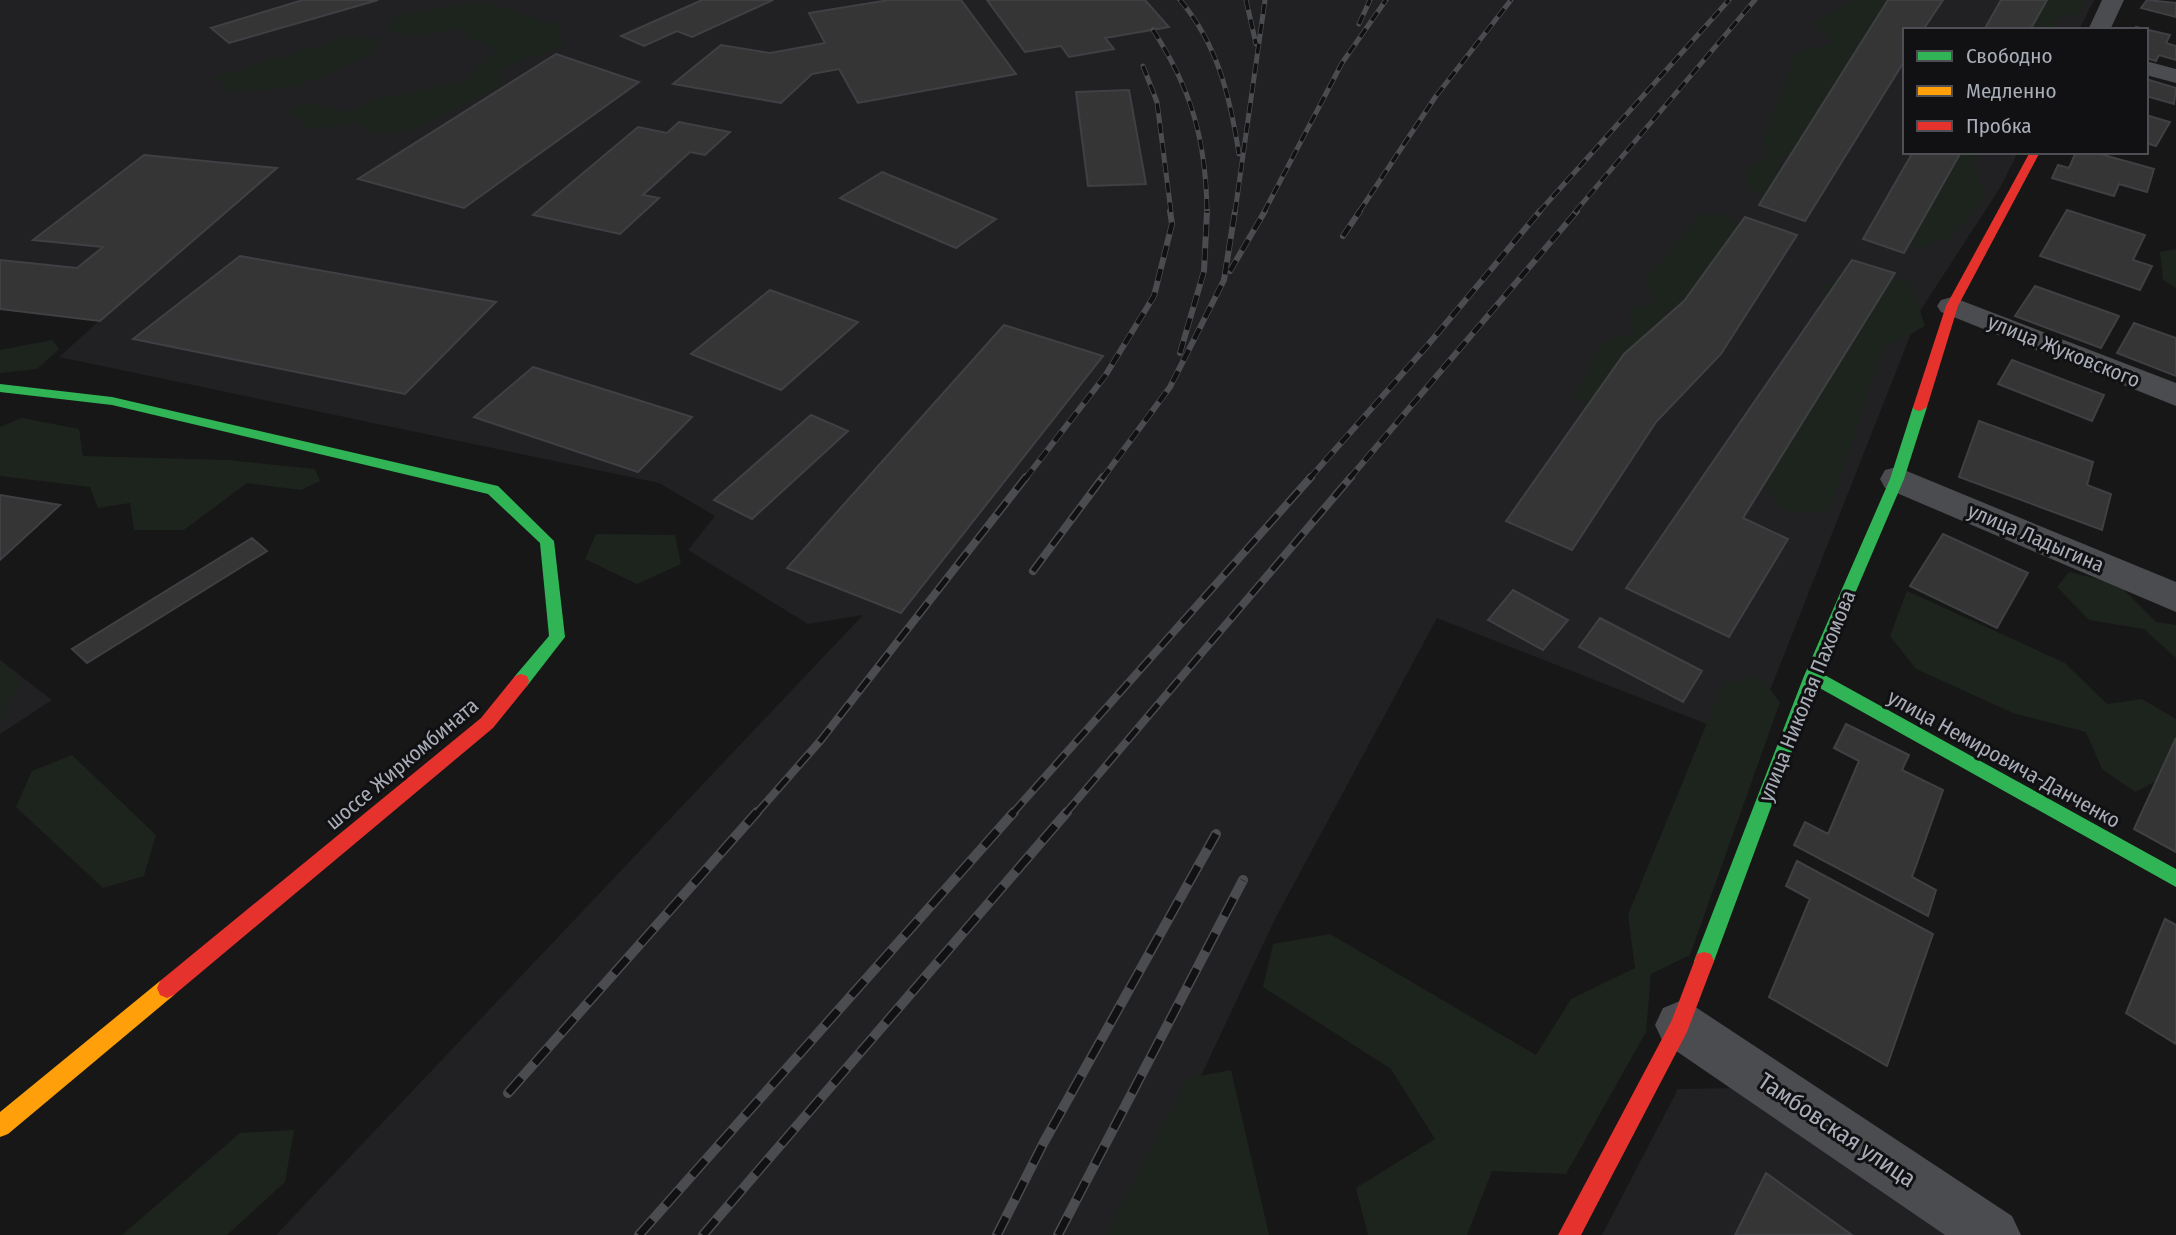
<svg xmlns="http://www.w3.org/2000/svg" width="2176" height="1235" font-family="'Fira Sans Condensed',sans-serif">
<rect width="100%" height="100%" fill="#171717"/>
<path fill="#212123" d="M0,0h2094l-15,30h-174v122h113l-18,36 -80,123 -170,430 -313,-123 -162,301 -149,316h-850l587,-620 -55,9 -120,-74 27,-34 -56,-33 -600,-126 40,-36 -99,-12z
M0,660l52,40 -52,34z
M1738,1088l216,147h-352l76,-146z"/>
<path fill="#1d241e" d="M1852,0h55l-33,44 -22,4 16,13 -65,91 -25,6 15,25 -21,17 -23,-9 -4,-22 24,-14 -7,-12 34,-90 37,-11 -20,-18z
M2007,0h79l-6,13 -24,6 -2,11h-61l-5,-16 27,-4z
M482,2l76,23 5,21 -60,22 -2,18 -88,43 -39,6 -14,-12 -48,6 -26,-17 19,-10 42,10 27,-12 89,-19 34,-32 -30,-10 -4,-10 -60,7 -19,-8 12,-12z
M345,37l32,1 -2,15 -79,34 -67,6 -13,-16z
M1943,152h39l-9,12 13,34 -36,40 -31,11 -20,-15z
M1700,214l28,1 17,16 -47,75 -34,5 2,23 -72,73 -20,-10 29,-55 31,-8 -6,-25 26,-7 -9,-21z
M2176,249v39l-13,-8 -3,-28z
M1863,269l48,13 14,44 -43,24 -53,162 -47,-1 -24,-34 81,-133 -17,-58z
M52,340l7,9 -22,20 -37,4v-23z
M22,418l57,11 4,27 145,4 87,9 5,12 -19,9 -54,-7 -63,47h-50l-4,-27 -32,5 -8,-21 -90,-11v-49z
M596,534l79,1 6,29 -44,20 -52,-25z
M2069,572l49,12 38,38 20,3v33l-32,-29 -55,-9 -32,-33z
M1907,591l158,72 42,41 35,-5 34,20v52l-41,21 -33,-23 -16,-37 -73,-19 -97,-44 -26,-33z
M0,661l20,20 -20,41z
M1759,676l21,26 -90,253 -39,19 -5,58 -80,142 -74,-3 -25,64h-99l-12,-47 79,-49 -44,-70 -128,-82 10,-43 57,-10 206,121 35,-56 64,-31 -7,-53 95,-231z
M72,755l84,80 -12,41 -41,12 -87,-81 16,-36z
M1231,1070l38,165h-164l83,-157z
M294,1130l-9,52 -58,53h-105l118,-102z"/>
<path fill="#353536" stroke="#3f4043" stroke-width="2" d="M303,0h75l-149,43 -18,-15z
M702,0h71l-81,37 -15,-6 -33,15 -23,-10z
M889,0h72l55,74 -158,29 -19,-34 -27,5 -31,29 -108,-19 48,-39 49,8 55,-10 -16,-30z
M987,0h158l24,27 -64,11 9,11 -45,8 -8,-11 -36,6z
M1888,0h55l-20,30h-18v30l-100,161 -46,-16z
M2001,0h46l-17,30h-46z
M2147,0l29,3v14l-35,-9z
M2136,27l34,8 -4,8 10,3v14l-17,-5 -3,6 -10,-3v-28h-12z
M556,54l83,28 -175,126 -106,-29z
M2146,79l30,9 -2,16 -28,-8z
M1129,90l17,94 -58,2 -12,-94z
M2146,115l24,7 -14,24 -10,-3z
M679,122l51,10 -25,23 -15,-3 -47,43 16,3 -39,36 -87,-19 105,-88 29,6z
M1913,152h48l-57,101 -41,-14z
M2076,152h17l61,17 -7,23 -28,-8 -5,12 -62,-18 6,-13 11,3z
M144,155l133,13 -177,153 -100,-12v-49l77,8 26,-21 -70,-7z
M882,172l114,47 -40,29 -116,-50z
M2067,210l78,25 -12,25 19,6 -12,24 -100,-34z
M1745,217l52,18 -76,119 -65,68 -84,128 -66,-29 118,-167 60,-53z
M240,256l256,46 -91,92 -272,-55z
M1852,260l43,13 -152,245 45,21 -59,98 -103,-49z
M2035,286l84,30 -18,32 -86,-32z
M770,290l88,32 -77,68 -90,-36z
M2134,323l42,15v38l-59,-23z
M1004,325l99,31 -202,257 -114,-45z
M2012,360l92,35 -12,26 -94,-37z
M533,367l159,50 -54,55 -164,-55z
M811,415l37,16 -96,88 -38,-19z
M1979,421l114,41 -6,23 24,9 -9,36 -143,-53z
M0,495l60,10 -60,55z
M1943,534l85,39 -31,55 -87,-42z
M252,538l15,13 -180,112 -15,-14z
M1513,590l55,30 -25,30 -55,-30z
M1600,618l102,53 -19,31 -104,-55z
M1846,724l63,31 -7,15 41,20 -31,87 24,13 -8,26 -134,-71 11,-23 23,12 31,-73 -25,-13z
M2176,738v114l-42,-23z
M1797,861l136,73 -46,132 -118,-69 41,-98 -24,-13z
M2165,919l11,6v119l-50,-31z
M1766,1173l86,62h-117z"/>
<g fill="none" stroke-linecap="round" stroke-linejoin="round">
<path fill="#4b4c50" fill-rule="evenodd" d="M2102,0h22l-14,30h-22z
M2146,61l30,8v14l-30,-8z
M1952,297l224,86v23l-235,-94 -4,-6 4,-6z
M1897,467l279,115v30l-291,-124 -5,-9 5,-9z
M1680,1001l17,7 315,208 9,19h-76l-282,-193 -8,-17 8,-17z"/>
<path fill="#30b455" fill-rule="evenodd" d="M0,384l112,13 386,89 56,55 11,96 -38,49h-12l-2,-5 2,-5 34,-40 -9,-93 -52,-49 -376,-89 -112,-13z
M1920,403l7,4 -23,72 -83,194 355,196v18l-360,-201 -102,275 -3,7 -7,2 -7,-2 -3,-7 110,-285 86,-197 23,-72z"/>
<path fill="#ff9f0a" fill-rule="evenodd" d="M167,978l7,3 3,7 -3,7 -166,139 -8,3v-25l160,-131z"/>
<path fill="#e5322d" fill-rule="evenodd" d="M2030,152h10l-82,154 -31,101 -7,4 -5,-1 -2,-3 33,-101z
M521,674l6,2 2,5 -2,5 -34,42 -319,267 -7,3 -7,-3 -3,-7 3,-7 321,-263 34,-42z
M1704,952l7,2 3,7 -27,71 -106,203h-23l114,-215 25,-66z"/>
<g stroke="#4b4c4f" stroke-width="5">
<path id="rail-far3" d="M1180,0c38,45 50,97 59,154
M1246,0l10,44
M1359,24l11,-24
M1153,30c39,60 53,111 54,182
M1143,66l14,36 14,110
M1235,212l30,-212
M1264,212l78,-149 44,-63
M1359,212l77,-116 75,-96
M1539,212l190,-212
M1575,212l180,-212"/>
</g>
<g stroke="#4b4c4f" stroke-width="6">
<path id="rail-far2" d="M1343,236l17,-25
M1230,271l35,-60
M1180,353l24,-82 3,-60
M1025,479l80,-103 49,-80 18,-72 -2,-13
M1102,479l68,-92 54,-107 11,-69
M1309,479l118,-133 113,-135
M1349,479l228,-268"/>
</g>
<g stroke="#4b4c4f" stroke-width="8">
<path id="rail-far1" d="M1033,571l70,-94
M756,814l65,-74 205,-263
M1012,814l299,-337
M1065,814l286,-337"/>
</g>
<g stroke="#4b4c4f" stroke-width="10">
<path id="rail" d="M508,1093l249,-281
M639,1235l375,-423
M703,1235l364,-423
M997,1235l47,-93 172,-308
M1058,1235l185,-355"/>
</g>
<use href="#rail-far3" stroke="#111113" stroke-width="3.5" stroke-dasharray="10" stroke-linecap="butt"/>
<use href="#rail-far2" stroke="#111113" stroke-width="4.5" stroke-dasharray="12" stroke-linecap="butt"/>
<use href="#rail-far1" stroke="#111113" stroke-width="5" stroke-dasharray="16" stroke-linecap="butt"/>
<use href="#rail" stroke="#111113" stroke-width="7" stroke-dasharray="20" stroke-linecap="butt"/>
</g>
<g text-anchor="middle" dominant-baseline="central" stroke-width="6" stroke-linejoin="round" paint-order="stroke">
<g font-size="21" fill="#a8adb8" stroke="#111113">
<text transform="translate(2064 351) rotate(22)">улица Жуковского</text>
<text transform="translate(2036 538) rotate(23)">улица Ладыгина</text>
<text transform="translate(1807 696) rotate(-68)">улица Николая Пахомова</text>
<text transform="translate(2004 759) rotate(29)">улица Немировича-Данченко</text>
<text transform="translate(402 764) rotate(-40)">шоссе Жиркомбината</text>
</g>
<g font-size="24" fill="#a8adb8" stroke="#111113">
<text transform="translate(1837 1130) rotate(34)">Тамбовская улица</text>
</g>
</g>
<rect x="1903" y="28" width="245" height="126" fill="#111113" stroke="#4d4f55" stroke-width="2"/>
<rect x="1917" y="51" width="35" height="10" fill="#30b455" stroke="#4d4f55" stroke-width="2"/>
<text x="1966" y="63" font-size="21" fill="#a8adb8">Свободно</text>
<rect x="1917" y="86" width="35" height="10" fill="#ff9f0a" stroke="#4d4f55" stroke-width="2"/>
<text x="1966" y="98" font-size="21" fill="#a8adb8">Медленно</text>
<rect x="1917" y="121" width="35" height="10" fill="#e5322d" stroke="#4d4f55" stroke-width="2"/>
<text x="1966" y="133" font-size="21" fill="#a8adb8">Пробка</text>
</svg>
